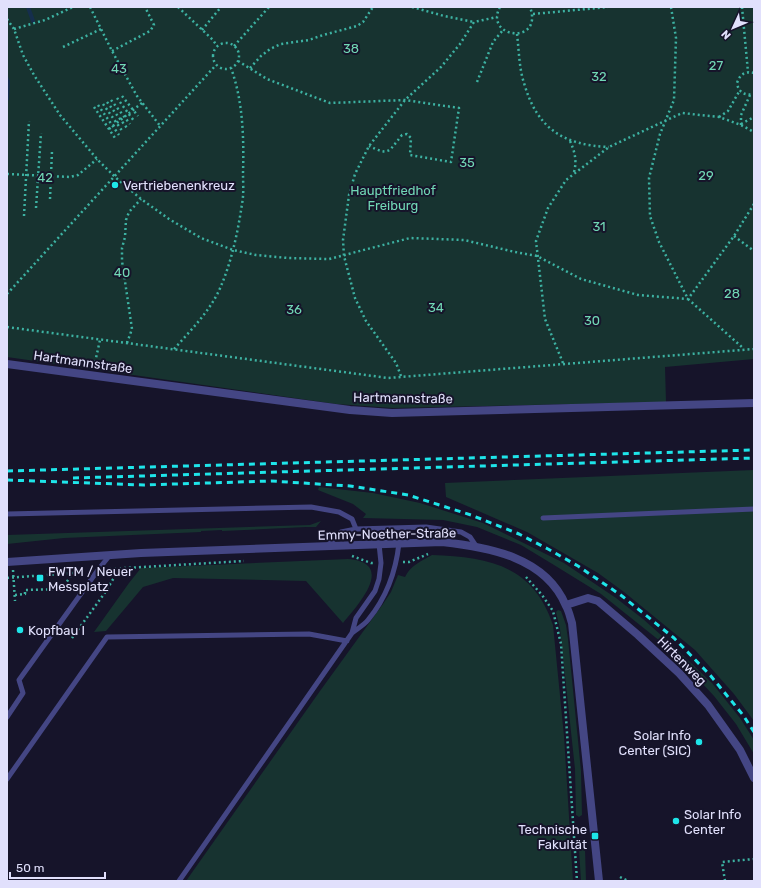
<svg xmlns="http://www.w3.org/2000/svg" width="761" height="888" font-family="Rubik,sans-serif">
<rect width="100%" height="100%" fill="#16142a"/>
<path fill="#173330" d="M7,7h747v352l-89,8 1,35 -273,6 -57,-4 -329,-47z
M754,470v251l-20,-27 -39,-44 -71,-58 -26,-19 -71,-41 -81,-35 -1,-14z
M319,487l54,6 47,10 63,20 81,40 52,35 27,21 27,24 42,40 28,35 14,22v14l-18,-30 -22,-28 -44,-47 -69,-55 -47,-29 -33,-20 -44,-18 -34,-7 -80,-2 3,-4 -13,-10 -35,-14z
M321,521l-5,6h-10l-84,4v-1l-21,1v1l-137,6 -57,6v-9l303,-10z
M432,555c56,2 101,10 121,70l11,111 9,145h-387l134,-190 63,-87 8,-12 7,-17 7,2c5,-11 16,-16 27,-22z
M348,559c48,4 11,45 -5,64l-37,-42 -133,-3 -30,9 -37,44 -12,1 35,-49 12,-15z
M558,610l3,1 5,14 2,14 13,132 1,44 -3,2 -3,-2 -1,-46 -15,-140 -4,-17z
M585,849l1,32h-5l-2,-31z"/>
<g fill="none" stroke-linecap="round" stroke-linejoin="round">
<path stroke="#152e4d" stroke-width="4" d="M28,7l5,14
M7,79l1,3 -1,17"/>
<path stroke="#3db2a2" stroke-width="2.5" stroke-dasharray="2 3" stroke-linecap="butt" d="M90,7l22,44 25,45 24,31
M178,7l35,33 4,6
M412,7l32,9 30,6
M500,7c-17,31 44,39 30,0
M671,7l5,31 -2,62 -14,34 -11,44 1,38 9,26 29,57 55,49
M742,7l6,65
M533,14l75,-7
M7,19l7,10 9,26 11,20 26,40 37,44 18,18 26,22 28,20 32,19 32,12 23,5 32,3 41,1 81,-21 54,2 51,12 22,4 44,23 57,16 50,4 46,-63 20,-32
M14,29l31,-9 28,-13
M202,30l19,-23
M517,34c2,16 2,34 7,49 13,45 38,62 85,64
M213 56a13 13 0 1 1 26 0a13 13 0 1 1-26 0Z
M234,46l35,-39
M63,47l38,-18
M112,51l38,-20 4,-6 -9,-18
M238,61l29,18 63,24 75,-3 54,8 -8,54 -41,-7 1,-17 -4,-4 -5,1c-14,17 -12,21 -33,11
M250,68l11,-12 9,-7 11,-5 28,-4 14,-5 34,-9 6,-4 10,-15
M754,73c-9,-2 -14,1 -17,10 1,9 8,13 17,11
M477,82l16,-40 10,-12
M122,96l16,20
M117,98l17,23
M111,100l19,24
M107,102l20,26
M103,104l20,28
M98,105l21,30
M94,107l21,31
M719,117l9,-6 12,-21
M741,124l13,-7
M741,125v-10l9,-20
M109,129l33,-26
M570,141c5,11 7,20 4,31
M7,174l63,3 8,-2 19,-16
M50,199l2,-48
M36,208l5,-75
M24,216l5,-95
M734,236l20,15
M7,294l209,-229
M7,327l381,51 366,-29
M127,343l5,-14 -10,-68v-13l3,-11 1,-17 3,-8 12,-13
M174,349c18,-20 37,-39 47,-63 11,-26 17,-55 21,-82 2,-10 1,-21 1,-31 1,-35 0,-72 -12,-105
M563,363l-18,-44 -9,-78 12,-33 18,-28 43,-33 73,-34 37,4 22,8 13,7
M94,367l6,-27
M401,376l-5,-13 -30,-42 -11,-23 -11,-42 -1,-16 6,-45 6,-21 14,-28 36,-46 36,-33 19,-23 14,-22 23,-5
M352,556l19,7h3
M403,562h6l19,-8
M109,569l135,-8
M13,570l2,31
M526,577l16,18 11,16 8,33 16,237
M7,578l79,-6
M15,595l10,-1v-4l37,-1 10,-15
M72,638l32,-44 16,-26
M620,877l8,4
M725,881l-3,-19 32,-3"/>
<path stroke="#444684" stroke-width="5" d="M7,514l304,-7 28,5 13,7 4,10
M543,518l211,-9
M379,544l2,19 -2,16 -4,12 -19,27 -4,15c5,-4 12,-8 16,-13 19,-23 28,-49 31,-77
M327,546l14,-14 15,-3 70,-2 35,5 9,5 6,9
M7,717l16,-24 -4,-13 79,-110 12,-15
M7,779l100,-142 202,-3 38,7
M179,881l173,-248"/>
<path stroke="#444684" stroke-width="8" d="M7,562l134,-9 301,-11c46,5 104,15 124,64 3,5 4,11 6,17l27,258
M566,605l22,-7 10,3 40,34 41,38 29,32 32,45 14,28"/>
<path stroke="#444684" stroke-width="8" d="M7,364l343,46 42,3 362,-10"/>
<path stroke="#1ee5e9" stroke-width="3" stroke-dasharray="6 5" stroke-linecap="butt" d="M7,471l747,-21
M73,478l681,-20
M7,480l137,5 127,-4 79,5 58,9 63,20 48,19 29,15 30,17 44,30 52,42 36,37 33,40 11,17"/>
</g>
<g fill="#1ee5e9" stroke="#16142a" stroke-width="1.5">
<circle cx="115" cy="185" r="4"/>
<rect x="36" y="574" width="8" height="8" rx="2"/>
<circle cx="20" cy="630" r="4"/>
<circle cx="699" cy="742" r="4"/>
<circle cx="676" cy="821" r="4"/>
<rect x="591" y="832" width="8" height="8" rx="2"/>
</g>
<g text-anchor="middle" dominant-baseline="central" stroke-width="4" stroke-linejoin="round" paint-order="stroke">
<g font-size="13" fill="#71d7b5" stroke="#16142a">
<text x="351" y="48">38</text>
<text x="716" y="65">27</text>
<text x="119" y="68">43</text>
<text x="599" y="76">32</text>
<text x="467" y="162">35</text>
<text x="706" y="175">29</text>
<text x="45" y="177">42</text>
<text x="393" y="190">Hauptfriedhof<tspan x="393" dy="15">Freiburg</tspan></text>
<text x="599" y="226">31</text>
<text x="122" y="272">40</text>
<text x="732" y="293">28</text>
<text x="436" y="307">34</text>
<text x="294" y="309">36</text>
<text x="592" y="320">30</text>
</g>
<g font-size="13" fill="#e1e0fc" stroke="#16142a" text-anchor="start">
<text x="123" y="185">Vertriebenenkreuz</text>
<text x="48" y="571">FWTM / Neuer<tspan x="48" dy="15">Messplatz</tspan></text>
<text x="28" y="630">Kopfbau I</text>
<text x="691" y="735" text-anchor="end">Solar Info<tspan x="691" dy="15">Center (SIC)</tspan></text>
<text x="684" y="814">Solar Info<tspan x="684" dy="15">Center</tspan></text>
<text x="587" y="829" text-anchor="end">Technische<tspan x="587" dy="15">Fakultät</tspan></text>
</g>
<g font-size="13" fill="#e1e0fc" stroke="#16142a">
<text transform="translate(83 362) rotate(8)">Hartmannstraße</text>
<text transform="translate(403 398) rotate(1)">Hartmannstraße</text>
<text transform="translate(387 534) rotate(-1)">Emmy-Noether-Straße</text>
<text transform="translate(682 661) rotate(45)">Hirtenweg</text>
</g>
</g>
<rect width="761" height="888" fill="none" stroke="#e1e0fc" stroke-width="16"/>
<g transform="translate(733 28) rotate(226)" stroke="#16142a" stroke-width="3" paint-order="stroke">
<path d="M0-3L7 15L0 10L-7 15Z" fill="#e1e0fc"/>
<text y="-6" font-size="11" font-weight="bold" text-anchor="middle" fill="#e1e0fc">N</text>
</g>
<path d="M10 872v6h95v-6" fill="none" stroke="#e1e0fc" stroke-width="2"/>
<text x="16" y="872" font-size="12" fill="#e1e0fc" stroke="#16142a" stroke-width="3" paint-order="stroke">50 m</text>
</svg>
